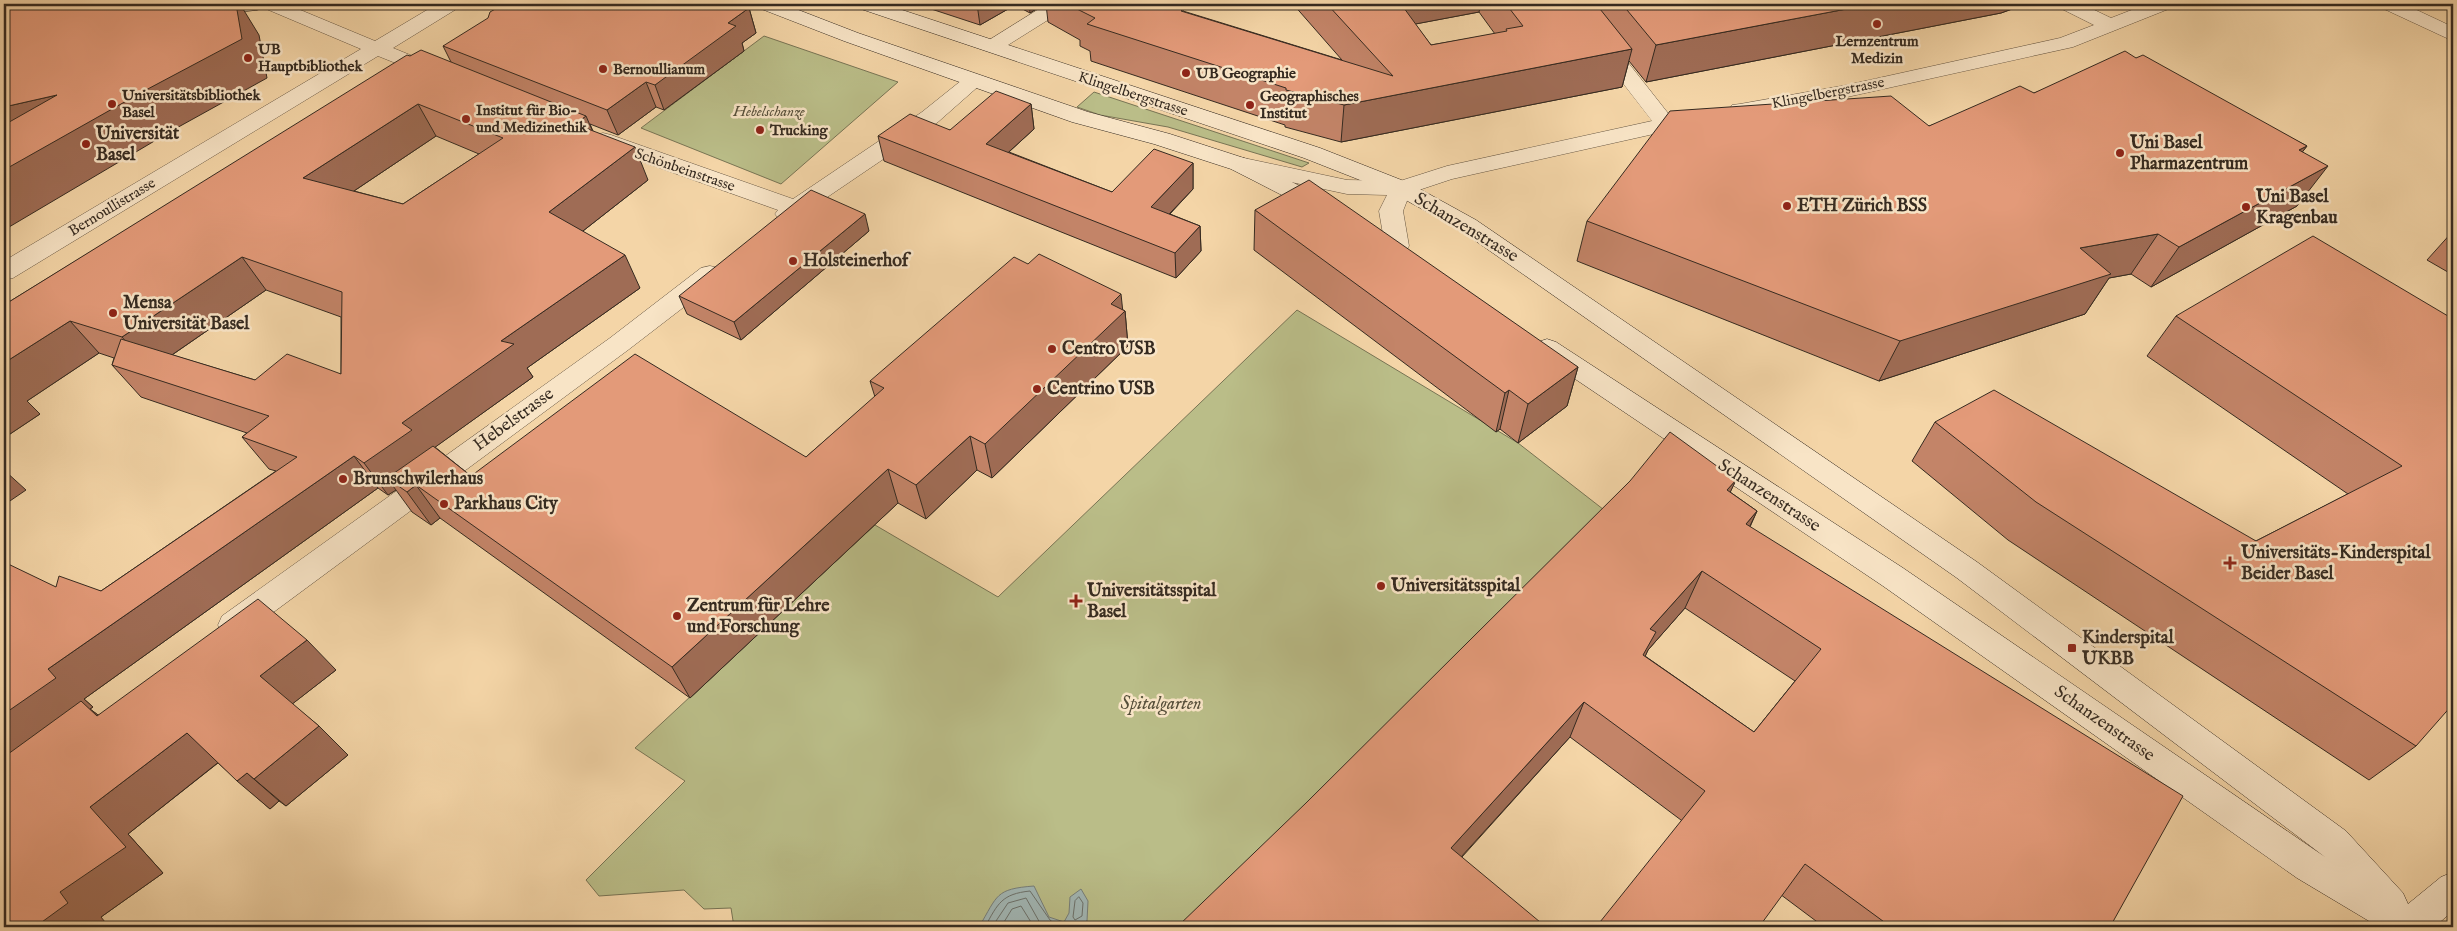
<svg xmlns="http://www.w3.org/2000/svg" width="2457" height="931" font-family="'IM FELL English',serif">
<rect width="100%" height="100%" fill="#f4d5a7"/>
<filter id="stains"><feTurbulence type="fractalNoise" baseFrequency=".004" numOctaves="4"/><feColorMatrix values="0 0 0 0 .2 0 0 0 0 .09 0 0 0 0 .02 0 0 0 .5 -.17"/></filter>
<radialGradient id="worn" r=".72"><stop offset=".6" stop-color="#630" stop-opacity="0"/><stop offset="1" stop-color="#630" stop-opacity=".3"/></radialGradient>
<path fill="#babd88" stroke="#787454" d="M764,36l134,46 -117,102 -140,-56z
M1094,92l215,71 -7,4 -134,-40 -68,-12 -23,-8z
M1297,310l221,133 99,77 -412,407h-471l-3,-19 -27,1 -20,-19 -85,6 -13,-16 99,-99 -50,-33 240,-223 123,72z"/>
<path fill="#a1b6b4" stroke="#767e79" d="M1034,886l15,31 15,5 5,-9 1,-16 11,-8 7,12 -1,20 -15,6h-93c19,-32 16,-38 55,-41z"/>
<g fill="none" stroke-linecap="round" stroke-linejoin="round">
<path stroke="#6b706a" stroke-width="1" d="M1079,897l4,6 -1,13 -7,4 -2,-3 2,-16z
M985,927c13,-24 17,-33 45,-36l20,29 5,4 17,3
M992,927l16,-24 18,-5 14,25 6,4
M1001,927l11,-18 9,-3 13,21"/>
<g stroke="#655542" stroke-width="1">
<path id="street" d="M261,4h25l89,37 62,-37h24l-3,4 -65,40 49,20 3,4 -3,4 -7,2 -7,-2 -50,-20 -365,222 -9,2v-19l357,-212 -97,-41z
M1047,4h23l-3,4 -67,42 -7,2 -7,-2 -3,-4 3,-4z
M1562,4h20l89,113 24,-6 8,2 3,5 -3,5 -251,56 -42,14 -7,18 6,35 -4,6 -8,2 -8,-2 -4,-6 -6,-35 8,-16 -40,-1 -108,-23 -8,-2 -3,-5 3,-5 8,-2 108,23 53,1 47,-15 205,-45z
M2057,4h25l29,14 36,-14h27l-3,4 -98,39 -226,50 -107,19 -8,-1 -3,-5 3,-5 8,-1 107,-19 213,-47 34,-13 -34,-17z
M2379,4h25l49,23v14l-71,-33z
M974,74l7,2 3,4 -3,4 -43,38 -143,97 -8,3 -8,-3 -4,-5 3,-4 -183,-65 -3,-5 3,-5 8,-2 8,2 182,64 129,-87 45,-36z
M710,266l9,2 3,6 -3,6 -91,70 -384,284 -11,4 -11,-4 -4,-9 4,-9 388,-278 91,-70z"/>
</g>
<g stroke="#352a20" stroke-width="1">
<path id="secondary" d="M207,4h60l-3,4 -7,2 -53,6 -7,-2 -3,-4 3,-4z
M756,4h27l75,29 230,79 82,22 77,25 84,43 4,5 -4,5 -8,2 -8,-2 -84,-43 -77,-25 -82,-22 -228,-81 -85,-33z
M855,4h29l436,144 89,35 67,37 501,342 369,269 57,62 5,11 33,-27 12,-5v39l-19,16h-55l-82,-49 -414,-292 -345,-232 -4,-6 4,-6 9,-3 9,3 347,226 422,289 -368,-279 -497,-348 -67,-37 -89,-35 -446,-150z"/>
</g>
<use href="#street" fill="#f8e4c6" fill-rule="evenodd"/>
<use href="#secondary" fill="#f8e4c6" fill-rule="evenodd"/>
</g>
<path fill="#c38468" stroke="#352a20" fill-rule="evenodd" d="M916,4h128l-14,9 -15,-8 -35,20z
M1046,4h133l-5,3 9,2v2l159,49 -49,-56h733l-25,9 -355,69 -17,-21 -7,26 -281,55 -56,-15v-2l-194,-64 -1,-10 -10,-5v-6l-32,-18zM1479,12l16,22 -64,11 -16,-21z
M749,8l7,25 -14,10 2,8 -80,59 -8,-3 -38,28 -28,-11 3,7 55,49 -65,51 57,57 -113,80 6,9 -98,70 36,29 335,-19 69,-60 -5,-16 253,-71 2,1 3,35 -136,132 -15,-8 -51,49 -28,-16 -208,195 -250,-180 -9,7 -19,-13 -16,-22 -8,5 -10,-7 -294,211 9,8 -3,2 8,6 238,-45 -44,34 27,22 29,29 -62,51 -7,-5 -9,8 -52,-46 -90,71 35,39 -62,44 -97,10 52,-340 45,4 175,-120 -7,-2 -27,-32 5,-4 -106,-36 -29,-32 2,-7 -15,-5 -72,48 13,13 -36,24v-133l406,-249 41,6 -8,-16zM436,136l43,18 -76,50 -49,-13zM266,290l75,27v57l-86,6 -83,-25z
M2136,58l171,88 -5,6 -5,54 -146,81 -20,-13 -22,4 -24,36 -206,67 -302,-120 10,-40 342,-95 105,-33z
M1031,104l3,25 -25,23 103,40 81,-29v26l-23,25 30,12 1,25 -25,27 -292,-117 -6,-25 72,-6z
M1255,210l323,157 -11,39 -49,37 -18,-14 -4,3 -242,-182z
M869,231l-128,109 -54,-26 -8,-18z
M2453,231v44l-26,-15z
M2176,316l277,3 -37,427 -47,34 -361,-240 -96,-79 23,-39 321,119 92,-47 -201,-138z
M1736,480l-6,12 27,19 -7,16 360,400h-286l-254,-190 -108,120 -285,70zM1685,608l110,73 -41,51 -109,-76 3,-6z"/>
<path fill="#9f6c55" stroke="#352a20" d="M236,4h4l19,31 8,43 -94,52 -169,100v-123l53,-12z
M977,4h38v1l-35,20z
M1029,4h15l-14,9z
M1133,4h46l-44,26z
M1391,4h90l-2,8 -90,17z
M1873,4h153l-25,9 -355,69 10,-37z
M749,8l7,25 -14,10 2,8 -80,59 -9,-25 73,-62z
M1632,49l-10,38 -281,55 3,-37z
M646,82l10,25 -38,28 -11,-25z
M418,104l18,32 -112,75 -21,-33z
M1031,104l3,25 -44,40 -4,-25z
M586,116l14,32 -25,-24z
M2307,146l-30,39 22,-35z
M635,147l13,33 -83,65 -16,-33z
M1193,163v26l-41,43 -1,-25z
M2328,166l-31,40 -146,81 28,-40z
M865,214l4,17 -128,109 -7,-18z
M1200,226l1,25 -25,27 -1,-25z
M2158,234l-27,40 -22,4 -24,36 -206,67 21,-40 180,-93z
M625,255l15,33 -113,80 6,9 -106,76 -40,25 9,12 -8,5 -24,-32 38,-40 99,-82z
M242,257l24,33 -116,80 -28,-33z
M1121,294l2,19 2,-2 3,35 -136,132 -7,-34 126,-140z
M70,321l29,32 -72,48 13,13 -36,24v-75z
M1578,367l-11,39 -49,37 10,-39z
M1509,390l-9,39 -4,3 9,-39z
M970,436l7,34 -51,49 -10,-34z
M354,456l24,32 -294,211 9,8 -3,2 28,21 -114,41v-57l44,-45z
M888,469l10,34 -208,195 -18,-31z
M4,470l22,20 -22,15z
M1736,480l-18,38 9,-28z
M416,485l24,33 -9,7 -24,-33z
M1757,511l-18,38 7,-25z
M1702,571l-17,37 -37,42 -8,18 -13,22 23,-61z
M307,640l29,30 -45,35 -31,-29z
M1584,702l-14,35 -129,142 10,-31z
M319,726l29,29 -62,51 -32,-27z
M187,733l33,28 -92,73 35,39 -62,44 8,10h-105v-19l56,-16 30,-85z
M247,773l32,28 -9,8 -33,-28z"/>
<path fill="#e39a79" stroke="#352a20" fill-rule="evenodd" d="M4,4h232l6,35 -98,52 -140,79v-45l53,-30 -53,12z
M504,4h233l12,4 -21,15 8,3 -81,59 -9,-3 -39,28 -164,-64 45,-28 2,-6z
M1078,4h88l17,5 -2,2 212,65 -66,-72h74l30,41 76,-14 -1,-2 17,-3 -17,-22h90l36,45 -288,56 -58,-15v-2l-199,-64 8,-6 -18,-9 5,-3z
M1622,4h251l-217,41z
M421,50l165,66 -11,8 60,23 -86,65 76,43 -124,86 13,3 -112,79 10,7 -48,33 -10,-7 -306,213 8,9 -52,36v-152l52,25 3,-11 42,15 196,-134 -55,-20 27,-21 -157,-51 9,-26 134,41 32,-26 54,20 1,-82 -100,-35 -120,80 -52,-16 -66,42v-58l403,-250 3,1zM418,104l85,34 -100,66 -100,-26z
M2125,51l11,7 7,-3 164,91 -8,4 29,16 -149,81 -21,-13 -78,14 31,26 -211,67 -313,-120 83,-110 221,-15 38,30 91,-40 14,7z
M996,91l35,13 -45,40 126,48 42,-43 39,14 -42,44 49,19 -25,27 -297,-117 32,-22 40,16z
M1309,180l269,187 -50,37 -19,-14 -4,3 -250,-183z
M811,190l54,24 -131,108 -55,-26z
M2313,236l140,83v385l-37,42 -380,-244 -101,-80 59,-32 262,151 146,-75 -226,-150z
M1039,254l82,40 -10,10 14,7 -140,133 -15,-8 -54,49 -28,-16 -216,198 -256,-182 -9,7 -20,-14 46,-32 38,30 164,-122 171,103 78,-69 -14,-7 144,-124 14,7z
M4,380l4,2 -4,2z
M1670,432l66,48 -9,10 30,21 -11,13 437,272 -73,131h-219l-86,-63 -46,63h-163l109,-136 -121,-89 -133,146 95,79h-369l129,-124 324,-322zM1702,571l119,78 -67,83 -111,-77 13,-23 -6,-3z
M258,599l49,41 -47,36 59,50 -65,53 -7,-6 -10,8 -50,-48 -97,74 36,40 -66,45 8,11 -33,24h-22l-9,-12v-158l77,-56 16,15z"/>
<g fill="#8f2418" stroke="#f8e4c6" stroke-width="2">
<circle cx="1877" cy="24" r="5"/>
<circle cx="248" cy="58" r="5"/>
<circle cx="603" cy="69" r="5"/>
<circle cx="1186" cy="73" r="5"/>
<circle cx="112" cy="104" r="5"/>
<circle cx="1250" cy="105" r="5"/>
<circle cx="466" cy="119" r="5"/>
<circle cx="760" cy="130" r="5"/>
<circle cx="86" cy="144" r="5"/>
<circle cx="2120" cy="153" r="5"/>
<circle cx="1787" cy="206" r="5"/>
<circle cx="2246" cy="207" r="5"/>
<circle cx="793" cy="261" r="5"/>
<circle cx="113" cy="313" r="5"/>
<circle cx="1052" cy="349" r="5"/>
<circle cx="1037" cy="389" r="5"/>
<circle cx="343" cy="479" r="5"/>
<circle cx="444" cy="504" r="5"/>
<path d="M2227.5 555.5h5v5h5v5h-5v5h-5v-5h-5v-5h5z"/>
<circle cx="1381" cy="586" r="5"/>
<path d="M1073.5 593.5h5v5h5v5h-5v5h-5v-5h-5v-5h5z"/>
<circle cx="677" cy="616" r="5"/>
<rect x="2067" y="643" width="10" height="10" rx="2.5"/>
</g>
<g text-anchor="middle" dominant-baseline="central" stroke-width="5" stroke-linejoin="round" paint-order="stroke">
<g font-size="15" font-weight="bold" fill="#352a20" stroke="#f8e4c6" text-anchor="start">
<text x="1877" y="41" text-anchor="middle">Lernzentrum<tspan x="1877" dy="17">Medizin</tspan></text>
<text x="258" y="49">UB<tspan x="258" dy="17">Hauptbibliothek</tspan></text>
<text x="613" y="69">Bernoullianum</text>
<text x="1196" y="73">UB Geographie</text>
<text x="122" y="95">Universitätsbibliothek<tspan x="122" dy="17">Basel</tspan></text>
<text x="1260" y="96">Geographisches<tspan x="1260" dy="17">Institut</tspan></text>
<text x="476" y="110">Institut für Bio-<tspan x="476" dy="17">und Medizinethik</tspan></text>
<text x="770" y="130">Trucking</text>
</g>
<g font-size="15" fill="#352a20" stroke="#f8e4c6">
<text transform="translate(1828 93) rotate(-11)">Klingelbergstrasse</text>
<text transform="translate(1133 94) rotate(18)">Klingelbergstrasse</text>
<text transform="translate(685 170) rotate(19)">Schönbeinstrasse</text>
<text transform="translate(112 207) rotate(-31)">Bernoullistrasse</text>
</g>
<g font-size="15" font-style="italic" fill="#564f3a" stroke="#f8e4c6">
<text x="769" y="111">Hebelschanze</text>
</g>
<g font-size="18" font-weight="bold" fill="#352a20" stroke="#f8e4c6" text-anchor="start">
<text x="96" y="134">Universität<tspan x="96" dy="21">Basel</tspan></text>
<text x="2130" y="143">Uni Basel<tspan x="2130" dy="21">Pharmazentrum</tspan></text>
<text x="2256" y="197">Uni Basel<tspan x="2256" dy="21">Kragenbau</tspan></text>
<text x="1797" y="206">ETH Zürich BSS</text>
<text x="803" y="261">Holsteinerhof</text>
<text x="123" y="303">Mensa<tspan x="123" dy="21">Universität Basel</tspan></text>
<text x="1062" y="349">Centro USB</text>
<text x="1047" y="389">Centrino USB</text>
<text x="353" y="479">Brunschwilerhaus</text>
<text x="454" y="504">Parkhaus City</text>
<text x="2241" y="553">Universitäts-Kinderspital<tspan x="2241" dy="21">Beider Basel</tspan></text>
<text x="1391" y="586">Universitätsspital</text>
<text x="1087" y="591">Universitätsspital<tspan x="1087" dy="21">Basel</tspan></text>
<text x="687" y="606">Zentrum für Lehre<tspan x="687" dy="21">und Forschung</tspan></text>
<text x="2082" y="638">Kinderspital<tspan x="2082" dy="21">UKBB</tspan></text>
</g>
<g font-size="18" fill="#352a20" stroke="#f8e4c6">
<text transform="translate(1466 228) rotate(31)">Schanzenstrasse</text>
<text transform="translate(514 420) rotate(-36)">Hebelstrasse</text>
<text transform="translate(1769 496) rotate(33)">Schanzenstrasse</text>
<text transform="translate(2104 724) rotate(35)">Schanzenstrasse</text>
</g>
<g font-size="18" font-style="italic" fill="#564f3a" stroke="#f8e4c6">
<text x="1161" y="704">Spitalgarten</text>
</g>
</g>
<rect width="2457" height="931" fill="none" stroke="#f4d5a7" stroke-width="20"/>
<rect x="5" y="5" width="2447" height="921" fill="none" stroke="#352a20" stroke-width="2.5"/>
<rect x="10" y="10" width="2437" height="911" fill="none" stroke="#352a20"/>
<rect width="100%" height="100%" filter="url(#stains)"/>
<rect width="100%" height="100%" fill="url(#worn)"/>
</svg>
